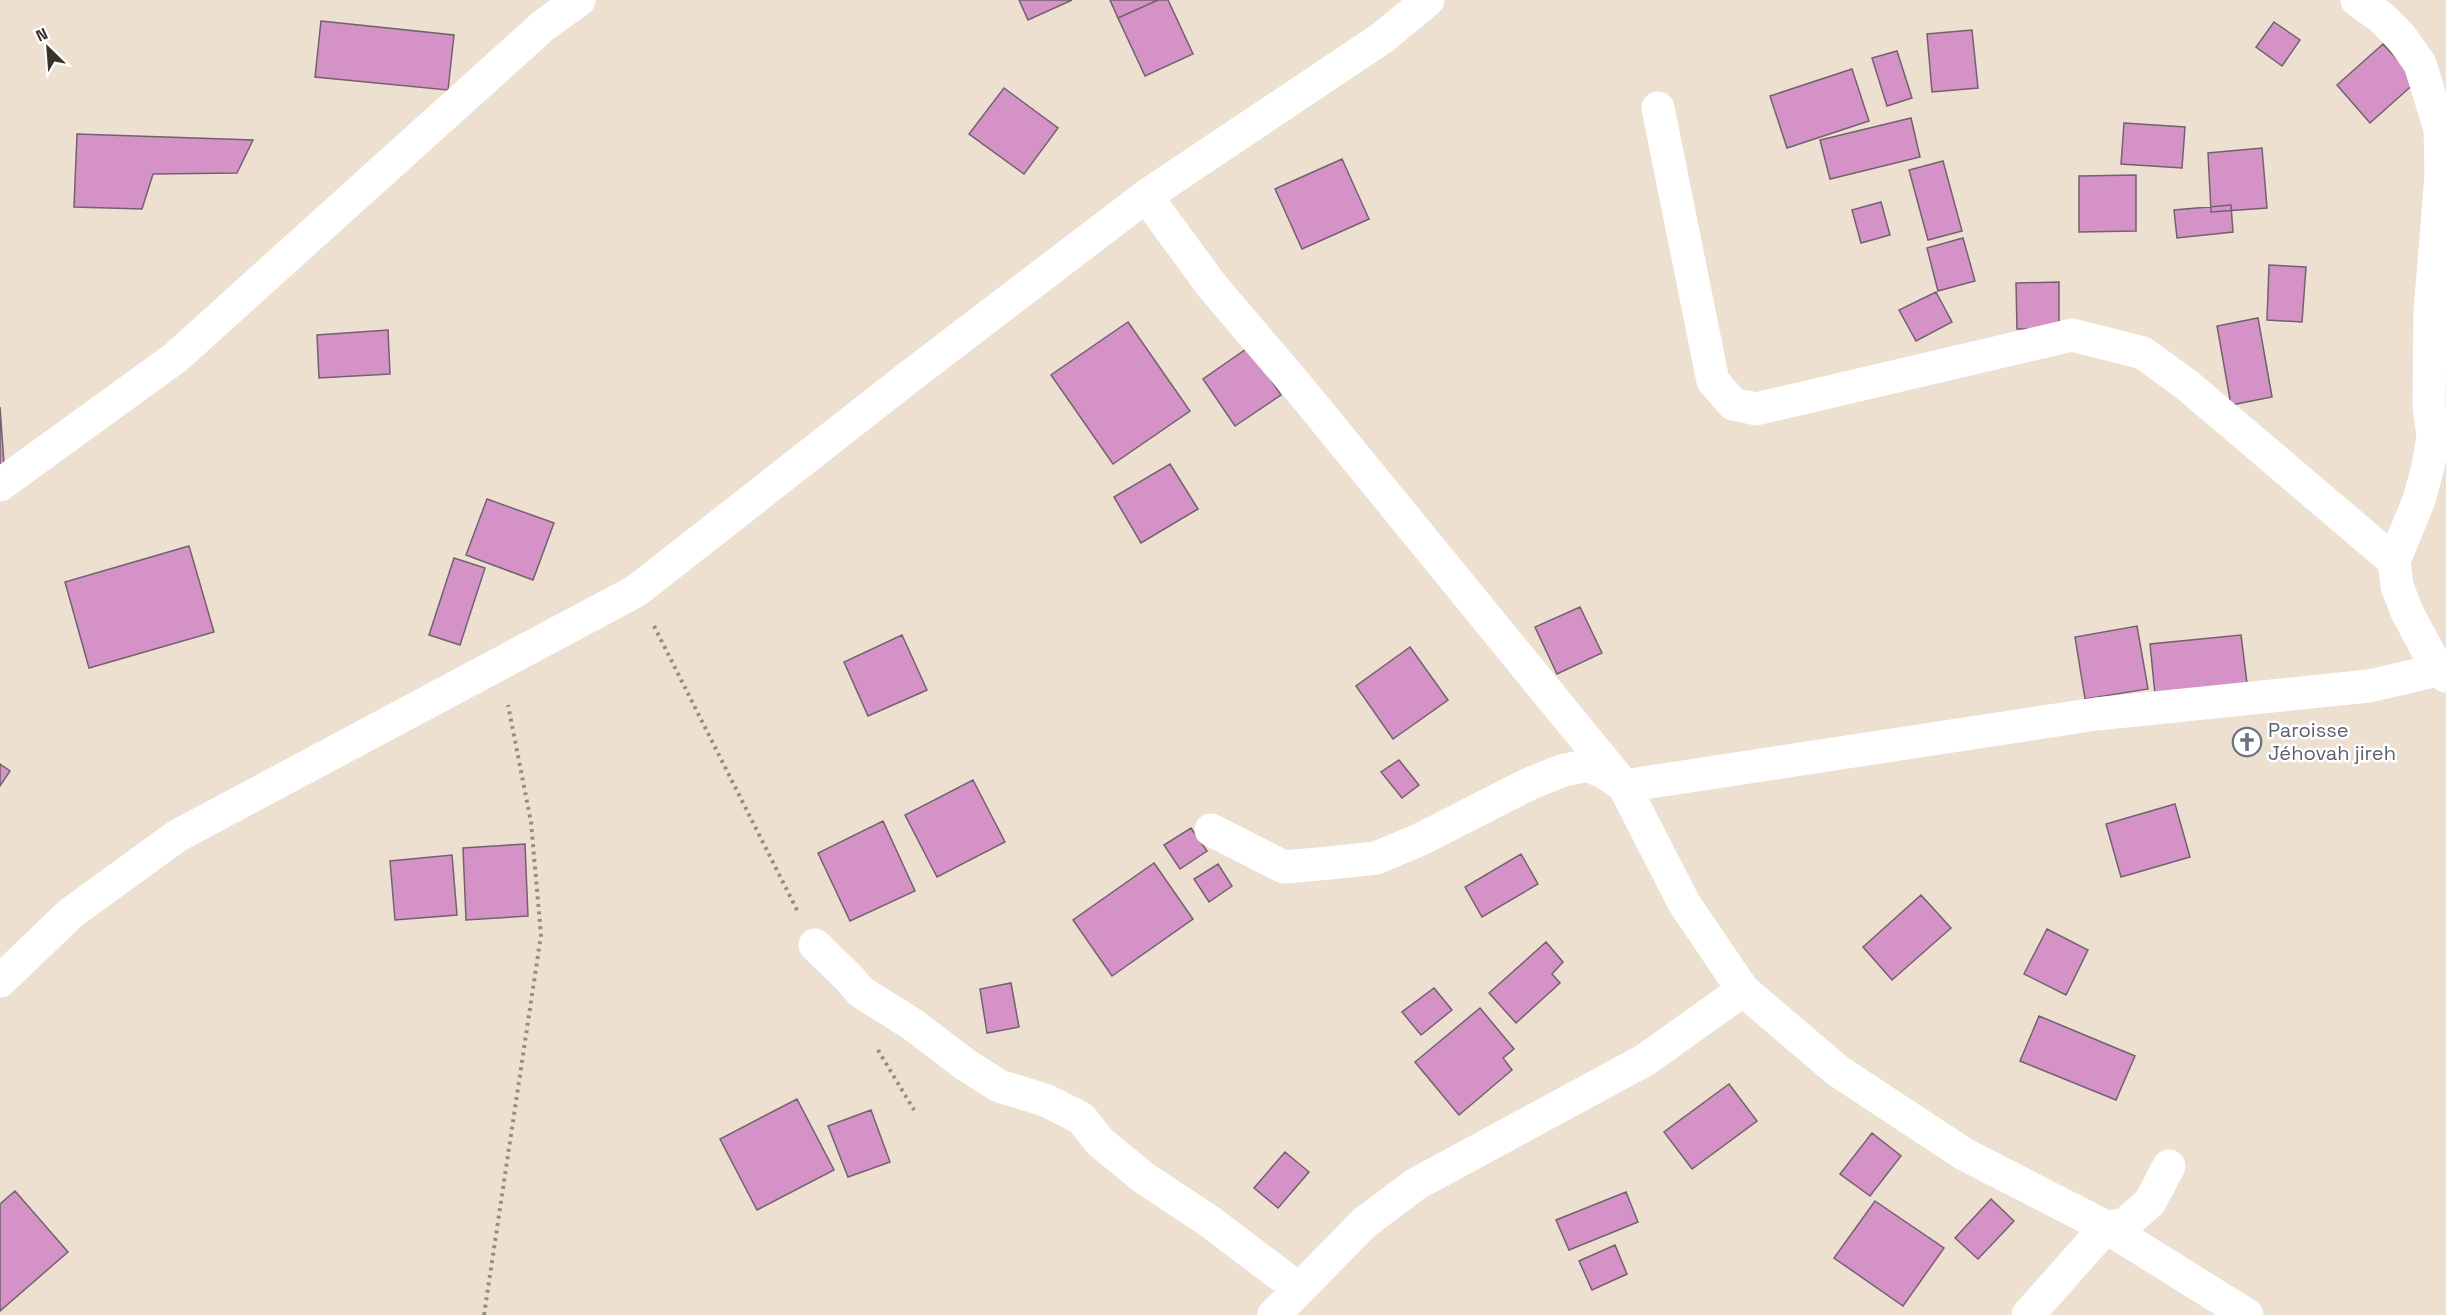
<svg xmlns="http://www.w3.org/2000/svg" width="2446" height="1315" font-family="'Space Grotesk',sans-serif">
<rect width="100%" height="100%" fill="#ede0d1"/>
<path fill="#d592c6" stroke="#71626e" stroke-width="1.5" d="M1019,0h53l-44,20z
M1110,0h48l-40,18z
M1158,0h10l25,54 -48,22 -27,-58z
M321,21l133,14 -6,55 -133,-13z
M2274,22l26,18 -18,26 -26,-19z
M1972,30l6,58 -46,4 -5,-58z
M2383,44l34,37 -47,42 -33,-38z
M1897,51l15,47 -25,8 -15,-48z
M1852,69l17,52 -82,27 -17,-52z
M1004,88l54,40 -34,46 -55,-40z
M1911,118l9,39 -90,22 -10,-39z
M2124,123l61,4 -3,41 -61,-4z
M77,134l176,6 -16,33 -84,1 -11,35 -68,-2z
M2262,148l5,60 -56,4 -3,-59z
M1342,159l27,60 -67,30 -27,-60z
M1943,161l19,70 -34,9 -19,-70z
M2136,175v56l-57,1v-56z
M1881,202l9,33 -29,8 -9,-33z
M2231,205l2,27 -56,6 -3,-28z
M1963,238l12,43 -37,10 -11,-43z
M2269,265l37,2 -4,55 -35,-2z
M2059,282v47h-42l-1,-46z
M1936,292l16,30 -36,19 -17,-31z
M2258,318l14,79 -41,8 -14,-79z
M1128,322l62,89 -77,53 -62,-89z
M388,330l2,44 -71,4 -2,-43z
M1249,347l32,48 -46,31 -32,-47z
M0,407l6,85h-6z
M1170,464l28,45 -57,34 -27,-46z
M487,499l67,24 -21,57 -67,-25z
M189,546l25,86 -125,36 -24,-86z
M454,558l31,10 -25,77 -31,-10z
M1580,607l22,46 -45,21 -22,-47z
M2137,626l11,63 -63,10 -10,-62z
M902,635l25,55 -59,26 -24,-54z
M2241,635l6,48 -92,11 -5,-50z
M1410,647l38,53 -55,39 -37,-53z
M1399,760l20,25 -17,13 -21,-26z
M0,764l10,7 -10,15z
M973,780l32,62 -68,35 -32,-62z
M2175,804l15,53 -69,20 -15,-53z
M883,821l32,70 -65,30 -32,-68z
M1191,828l16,23 -27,18 -16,-24z
M525,844l3,72 -62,4 -3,-72z
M1521,854l17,30 -56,33 -17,-30z
M452,855l5,60 -62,5 -5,-59z
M1154,863l39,56 -81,57 -39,-56z
M1218,864l14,22 -23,16 -15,-23z
M1921,895l30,33 -59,52 -29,-33z
M2047,929l41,21 -22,45 -42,-21z
M1546,942l17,20 -11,12 8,9 -44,40 -27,-30z
M1011,983l8,44 -32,6 -7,-44z
M1434,988l18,22 -31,25 -19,-23z
M1480,1008l34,41 -11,9 9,12 -53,45 -44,-53z
M2039,1016l96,40 -19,44 -96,-39z
M1729,1084l28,37 -65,48 -28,-37z
M797,1099l37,71 -77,40 -37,-71z
M871,1110l19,52 -42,15 -20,-51z
M1872,1133l29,23 -31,40 -30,-22z
M1285,1152l24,20 -31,36 -24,-20z
M15,1191l53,61 -68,59v-107z
M1626,1192l12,30 -69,28 -13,-30z
M1991,1199l23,22 -36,38 -23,-21z
M1875,1201l69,47 -41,58 -69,-48z
M1615,1245l12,29 -35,16 -13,-29z"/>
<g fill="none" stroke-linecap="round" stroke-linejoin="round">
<path stroke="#968d82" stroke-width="4" stroke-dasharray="3 4.5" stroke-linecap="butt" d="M654,626l144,286
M878,1050l36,60
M484,1315l57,-380 -10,-113 -23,-117"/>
<path stroke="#fff" stroke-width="33" d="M2357,0l25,18 19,19 19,27 20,65 1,46 -11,137 -1,94 4,31 -5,30 -9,33 -25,61 3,25 10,26 31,58 8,6
M1658,108l55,273 20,23 23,5 316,-74 71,18 44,32 207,176
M1146,196l66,90 86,101 326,399 60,117 59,87 95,81 126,83 142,73 141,88
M0,485l175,-127 369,-333 35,-25
M1211,830l73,37 45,-4 47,-5 43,-18 110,-56 32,-13 27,-6 17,8 19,13 472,-72 273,-28 69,-16
M815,945l34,33 12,14 51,32 54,41 33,21 46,14 36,18 19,24 44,36 65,43 90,68
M0,981l71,-68 106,-77 459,-245 273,-214 237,-181 236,-158 46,-38
M1274,1315l90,-92 52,-39 229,-124 98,-70
M2028,1315l78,-88 18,-2 26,-23 19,-36"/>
</g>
<defs>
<g id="church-ring" transform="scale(1.5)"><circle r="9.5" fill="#fff" stroke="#6b7280" stroke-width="1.5"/><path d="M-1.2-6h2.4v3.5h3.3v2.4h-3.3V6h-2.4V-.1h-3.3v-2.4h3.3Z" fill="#6b7280"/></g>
</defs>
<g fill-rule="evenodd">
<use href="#church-ring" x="2247" y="742"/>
</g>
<g text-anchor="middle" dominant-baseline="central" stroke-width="5" stroke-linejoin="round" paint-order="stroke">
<g font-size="20" fill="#5b616d" stroke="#fff" text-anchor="start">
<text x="2268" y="730">Paroisse<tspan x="2268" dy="23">Jéhovah jireh</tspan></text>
</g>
</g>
<g transform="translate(48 48) rotate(335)" stroke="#ffffff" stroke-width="4.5" paint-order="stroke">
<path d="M0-4.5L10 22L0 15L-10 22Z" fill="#38322c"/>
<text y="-9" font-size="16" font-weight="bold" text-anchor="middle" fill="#38322c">N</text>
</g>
</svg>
